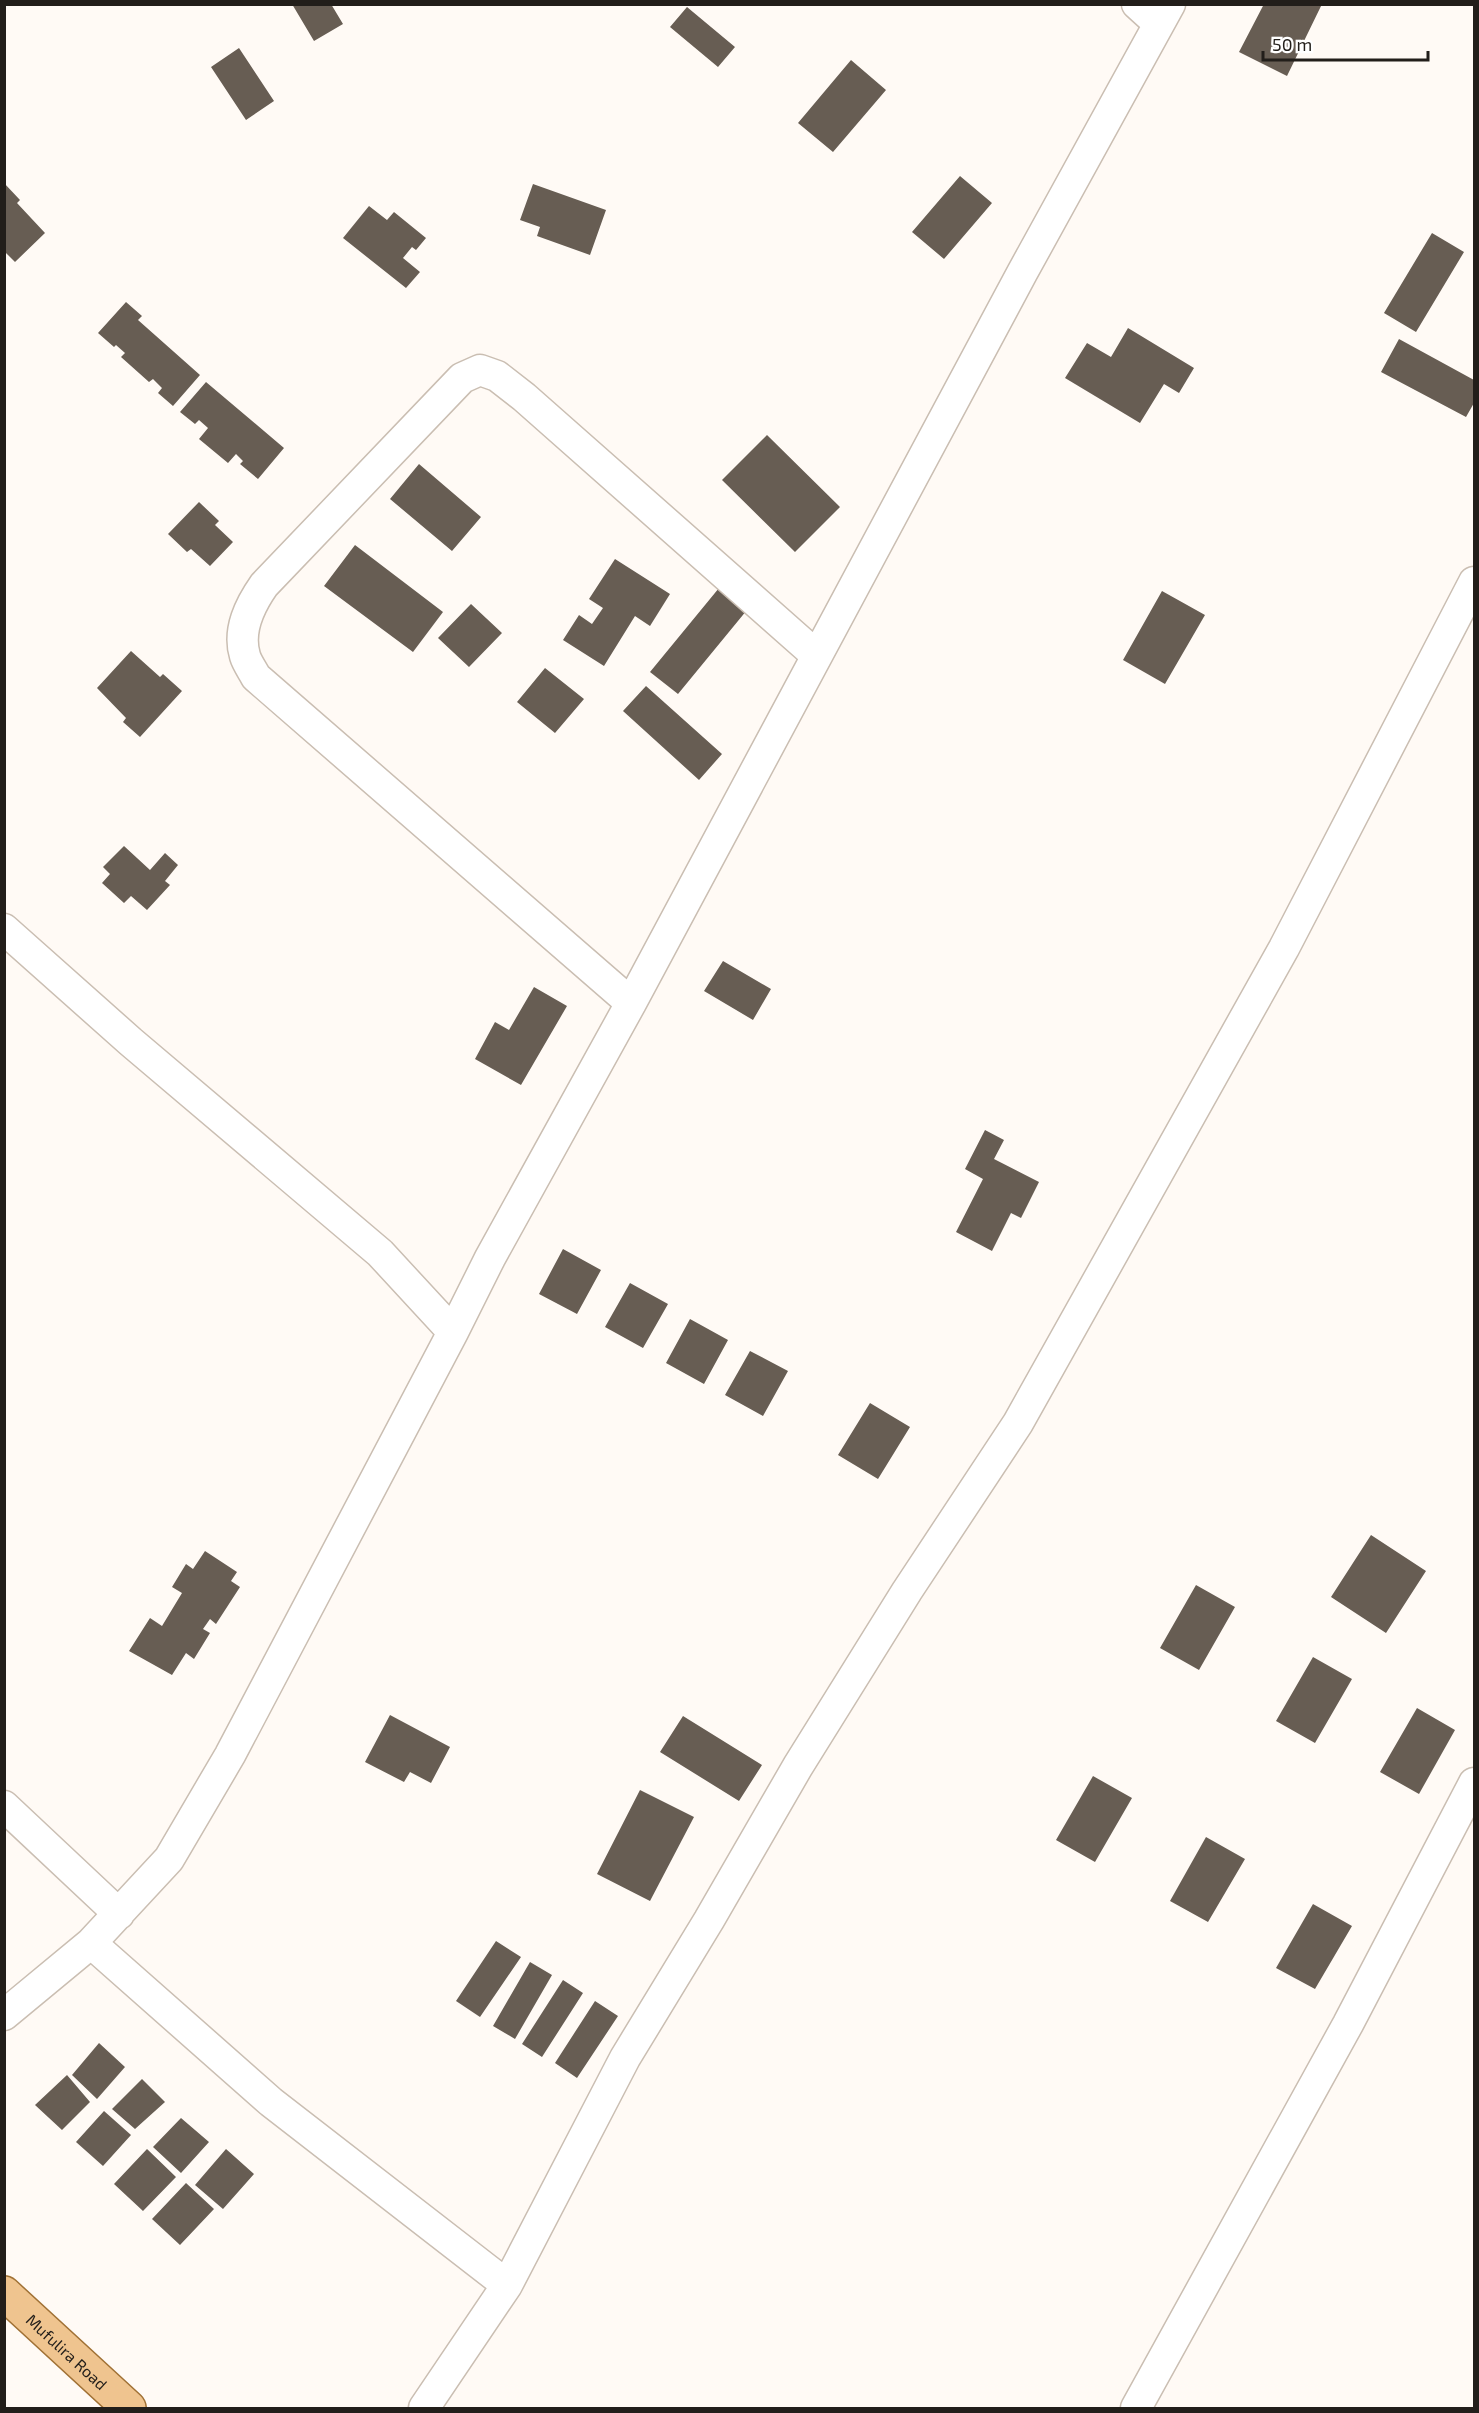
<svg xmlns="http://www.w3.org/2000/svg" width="1479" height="2413" font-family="'Exo 2',sans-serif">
<rect width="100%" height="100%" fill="#fffaf5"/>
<path fill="#675d53" d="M292,4h39l12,20 -29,17z
M1264,4h58l-35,72 -48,-24z
M687,7l48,40 -17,20 -48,-40z
M239,48l35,53 -28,19 -35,-53z
M851,60l35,30 -53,62 -35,-29z
M960,176l32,27 -48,56 -32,-27z
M4,183l16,17 -3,3 28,30 -30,29 -11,-11z
M533,184l73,26 -16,45 -53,-19 3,-9 -20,-7z
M369,206l18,14 7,-8 32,26 -10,12 -4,-3 -9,11 17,14 -14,16 -63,-50z
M1432,233l32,19 -48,80 -32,-19z
M126,302l16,14 -4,4 62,55 -27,31 -15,-13 4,-5 -9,-9 -4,3 -28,-25 4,-4 -9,-8 -2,2 -16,-14z
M1128,328l66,40 -15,25 -15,-9 -24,39 -75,-45 22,-35 24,14z
M1399,339l75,41v23l-8,14 -85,-45z
M206,382l78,66 -26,31 -18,-15 3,-3 -7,-7 -8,9 -29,-24 9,-11 -9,-8 -4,4 -15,-12z
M767,435l73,72 -45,45 -73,-72z
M419,464l62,53 -29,34 -62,-52z
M199,502l20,19 -4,4 18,17 -23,24 -19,-17 -4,3 -19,-18z
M355,545l88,67 -30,40 -89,-66z
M615,559l55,35 -20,32 -15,-10 -31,50 -41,-26 16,-25 13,9 11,-16 -14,-9z
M719,588l28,22 -69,84 -28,-22z
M1162,591l43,24 -40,69 -42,-24z
M471,604l31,29 -33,34 -31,-29z
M131,651l29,26 3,-3 19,17 -42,46 -17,-15 3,-4 -29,-30z
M545,668l39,31 -29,34 -38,-31z
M646,686l76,68 -23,26 -76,-69z
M124,846l26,24 15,-17 13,12 -13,16 5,4 -23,25 -16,-14 -7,7 -22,-20 8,-9 -7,-7z
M723,961l48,28 -18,31 -49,-29z
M534,987l33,19 -46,79 -46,-26 20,-37 14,8z
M985,1130l19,10 -10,19 45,23 -18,36 -10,-5 -19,38 -36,-19 27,-53 -18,-10z
M563,1249l38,21 -24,44 -38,-20z
M630,1283l38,21 -25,44 -38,-21z
M690,1319l38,21 -24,44 -38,-21z
M750,1351l38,20 -25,45 -38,-21z
M870,1403l40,24 -32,52 -40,-24z
M1371,1535l55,36 -40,62 -55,-36z
M205,1551l32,21 -6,9 9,6 -24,37 -6,-5 -7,10 7,4 -16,26 -8,-6 -14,22 -43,-24 21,-33 12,8 20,-33 -10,-6 14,-23 7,5z
M1196,1585l39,22 -36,63 -39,-22z
M1313,1657l39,22 -37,64 -39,-22z
M1417,1708l38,22 -36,64 -39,-22z
M390,1715l60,32 -19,36 -21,-11 -6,10 -39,-20z
M683,1716l79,49 -23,36 -79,-49z
M1093,1776l39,22 -37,64 -39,-22z
M640,1790l54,27 -44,84 -53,-27z
M1206,1837l39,22 -37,63 -38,-21z
M1313,1904l39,22 -37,63 -39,-21z
M496,1941l25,16 -41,60 -24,-16z
M530,1962l22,13 -37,64 -22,-13z
M563,1980l20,13 -41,64 -20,-13z
M595,2001l23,15 -41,62 -22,-15z
M99,2043l26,24 -28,32 -25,-24z
M67,2075l23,27 -28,28 -27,-25z
M142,2079l23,23 -30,27 -23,-20z
M104,2111l27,24 -28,31 -27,-24z
M181,2118l28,24 -28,31 -28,-26z
M147,2149l29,28 -33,34 -29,-27z
M226,2149l28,25 -31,35 -28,-24z
M186,2183l28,26 -34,36 -28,-26z"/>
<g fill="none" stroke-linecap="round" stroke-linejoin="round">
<g stroke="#cabeb2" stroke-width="33">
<path id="minor" d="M1137,4l22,20
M4,929l127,113 249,211 73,79
M631,1003l-375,-326c-3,-6 -9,-14 -11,-21 -8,-26 5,-51 19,-71l198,-207 18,-8 17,6 27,21 292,258
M4,1806l115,108
M91,1943l180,159 236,183
M4,2015l87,-72 78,-84 61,-104 223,-423 37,-74 141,-255 391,-730 148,-269
M424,2408l83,-123 118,-227 84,-138 89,-154 109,-175 111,-168 266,-475 190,-366
M1136,2408l212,-384 126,-241"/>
</g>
<g stroke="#a07135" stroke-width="36">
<g id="major">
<path id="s1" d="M4,2293l125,115"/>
</g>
</g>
<use href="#minor" stroke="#fff" stroke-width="30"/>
<use href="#major" stroke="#efc48f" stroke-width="33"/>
</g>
<g text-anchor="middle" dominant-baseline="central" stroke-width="6" stroke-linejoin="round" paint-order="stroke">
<g font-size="16" fill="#221e1a" stroke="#fff">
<text stroke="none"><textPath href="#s1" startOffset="86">Mufulira Road</textPath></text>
</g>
</g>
<rect width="1479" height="2413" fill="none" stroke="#221e1a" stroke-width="12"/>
<path d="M1263 51v9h165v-9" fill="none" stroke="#221e1a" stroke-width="3"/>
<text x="1272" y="51" font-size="18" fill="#221e1a" stroke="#ffffff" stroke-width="4.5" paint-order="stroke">50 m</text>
</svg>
